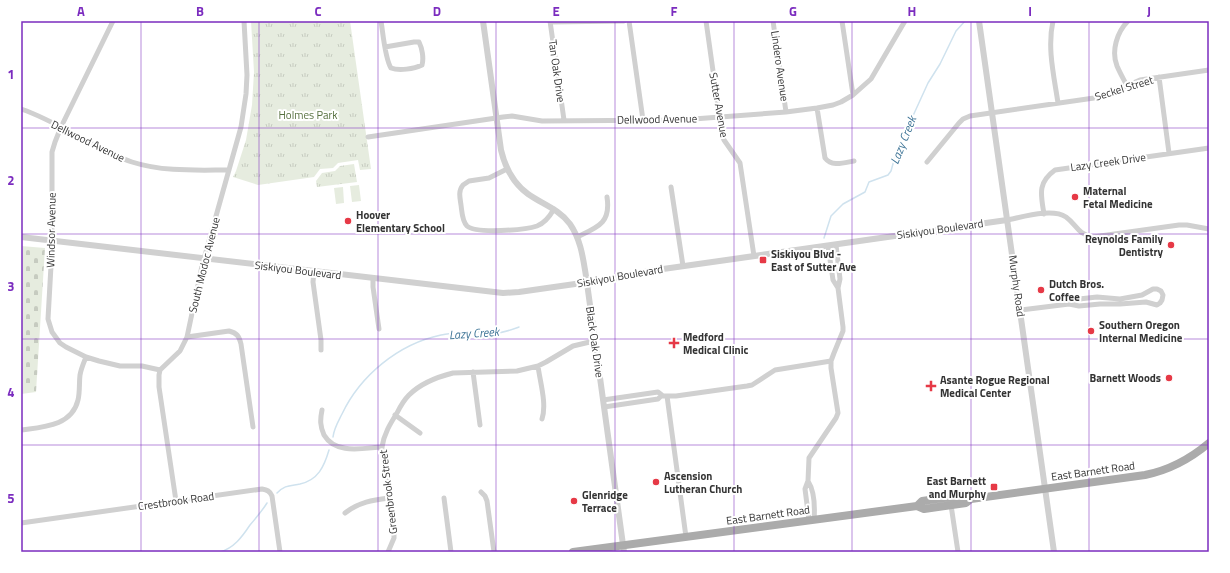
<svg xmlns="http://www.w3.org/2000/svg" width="1230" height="573" font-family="'Titillium Web',sans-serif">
<defs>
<pattern id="cemetery-stones" width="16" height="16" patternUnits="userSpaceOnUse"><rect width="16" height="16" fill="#e6ecdf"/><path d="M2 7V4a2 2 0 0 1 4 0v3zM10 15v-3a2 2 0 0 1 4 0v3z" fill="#c6cbc0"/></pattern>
<pattern id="park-tufts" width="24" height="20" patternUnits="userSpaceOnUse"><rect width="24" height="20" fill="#e6ecdf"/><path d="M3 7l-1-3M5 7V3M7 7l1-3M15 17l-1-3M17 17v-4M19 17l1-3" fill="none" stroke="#c6cbc0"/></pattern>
</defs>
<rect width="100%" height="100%" fill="#fff"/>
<path fill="url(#cemetery-stones)" d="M21,246l24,2 -9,144 -15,2z"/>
<path fill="url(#park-tufts)" d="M251,21h99l21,148 -11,1 -2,-10 -20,3 -5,5 -13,1 -6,8 -56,8 -25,-8 3,-6 10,-31 6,-35 2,-33z
M354,164l3,18 -40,5 -1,-6 6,-8 13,-2 5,-5z"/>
<path fill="#e6ecdf" d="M359,185l2,16 -9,1 -2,-16z
M343,187l1,16 -8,1 -2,-16z"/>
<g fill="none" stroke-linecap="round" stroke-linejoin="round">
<path stroke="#cfe2ee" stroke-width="1.5" d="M824,238l7,-22 12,-12 22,-12 4,-10 19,-7 3,-4 5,-18 32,-70 12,-19 16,-33 9,-10
M333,437c1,-9 5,-15 9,-23 18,-38 56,-70 99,-79 13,-2 29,-5 42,-3 3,0 6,1 9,1 9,1 19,-3 27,-6
M277,493c8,-8 12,-7 23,-9 18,-4 24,-17 29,-34
M220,552c14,-4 22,-15 30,-27 6,-7 12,-14 17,-22"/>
<path stroke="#d0d0d0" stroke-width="5" d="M113,21l-52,106 -6,15 -3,10v96l-4,71 4,13 8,11 6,4 20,10 13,4 21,5h22l18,4
M381,21c2,12 4,38 10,47 8,3 23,1 31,-3 2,-7 0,-17 -3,-23h-5l-29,5
M550,21l14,99
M629,21l14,99
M706,21l16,114 2,5 16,23 14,93
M773,21l13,91
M842,21l11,74
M1053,21c-6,27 1,55 5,82
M550,22l74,-1
M1159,77l10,76
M1127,86c-3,-6 -7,-13 -10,-20 -6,-15 0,-34 11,-45
M817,108l8,50c7,9 18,5 29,3
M21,109c39,13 72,40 111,53 31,10 65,8 97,8
M368,137l135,-20 9,-1 30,5 138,-1 106,-8 31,-4 16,-3 8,-3 12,-7 18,-16 34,-58
M927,162l32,-39 4,-4 7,-3 124,-18 12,-3 34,-15 69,-10
M507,169l-18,9 -20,3 -6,4c-5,6 -3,13 -2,20 1,7 1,16 6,21 9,8 58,4 70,0 8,-3 13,-10 17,-17
M671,187l12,79
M1044,214c-3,-19 -7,-31 11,-44l154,-22
M1007,220c16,-3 45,-12 59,-3 11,8 11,17 27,20l86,-12h8l22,4
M577,237c21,-10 34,-14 30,-40
M828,246l5,34 5,8
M314,271l-1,11 8,58v10
M373,278v9l6,42
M1021,310l48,-6 10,-5 18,-2 23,2 22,-4 11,-6h4l4,2 2,4 -1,5 -2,3 -3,2 -11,-3 -26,2h-20l-21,2 -10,-2
M187,337l42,-6c8,2 10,5 12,13l12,83
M538,366c2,16 9,38 4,53
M473,372l7,53
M667,396l19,141
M603,400l55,-8 5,4h13l71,-10 5,-1 23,-15 56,-9
M604,407l54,-8 3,-3
M322,410c-2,10 -2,16 2,25 12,20 39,13 58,12
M395,415l25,18
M21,430c22,-3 51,-4 57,-30 2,-8 1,-17 2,-25 1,-6 4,-13 6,-18
M808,481c7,11 7,26 6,39
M481,492l4,4 2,5 7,51
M444,498l7,54
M176,501l-17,-114v-12l1,-5 20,-19 7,-14 15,-71 39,-139 5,-33 1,-19 -3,-54
M951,505l7,47
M345,513c14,-11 28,-13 44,-15
M809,520l-4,-31 3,-8 1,-23 27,-40 2,-5 -7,-45v-7l3,-8 9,-22v-4l-5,-39 2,-9 -4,-34
M21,523l241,-34c5,1 8,2 10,7l8,56
M388,552l6,-14v-5l-12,-86c2,-13 8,-23 15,-34 3,-6 7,-13 12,-18 12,-12 28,-18 44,-22l64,-2 21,-5 8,-4 27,-16 21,-5"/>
<path stroke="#d0d0d0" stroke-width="6" d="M483,21l18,129c4,17 12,33 27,44 14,10 31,15 42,30 11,16 13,34 16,52l38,276
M979,21l75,531
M21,237l482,56 16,-1 98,-14 32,-7 358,-51"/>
<path stroke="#ababab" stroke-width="8" d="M917,506l5,-5 43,-6 6,4
M573,552l344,-46 7,3 42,-6 5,-4 174,-24c25,-5 45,-16 64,-32"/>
</g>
<path fill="none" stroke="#7b2cbf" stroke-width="1" stroke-opacity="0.55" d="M141,21v531M259,21v531M378,21v531M496,21v531M615,21v531M734,21v531M852,21v531M971,21v531M1089,21v531M21,128h1188M21,234h1188M21,339h1188M21,445h1188"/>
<g fill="#e63946" stroke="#fff" stroke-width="1.5">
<circle cx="1075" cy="197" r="4"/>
<circle cx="348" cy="221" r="4"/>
<circle cx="1171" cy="245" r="4"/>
<rect x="759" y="256" width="8" height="8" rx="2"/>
<circle cx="1041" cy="290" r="4"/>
<circle cx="1091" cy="331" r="4"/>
<path d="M672 337h4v4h4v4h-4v4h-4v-4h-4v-4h4z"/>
<circle cx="1169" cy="378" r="4"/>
<path d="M929 380h4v4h4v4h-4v4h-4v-4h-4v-4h4z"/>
<circle cx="656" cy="482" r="4"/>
<rect x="990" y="483" width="8" height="8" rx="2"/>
<circle cx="574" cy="501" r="4"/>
</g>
<g text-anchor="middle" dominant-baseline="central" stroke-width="4" stroke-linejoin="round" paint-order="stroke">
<g font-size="11" fill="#333" stroke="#fff">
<text transform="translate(780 66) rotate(82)">Lindero Avenue</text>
<text transform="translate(557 71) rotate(82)">Tan Oak Drive</text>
<text transform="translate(1124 88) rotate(-17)">Seckel Street</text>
<text transform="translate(719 105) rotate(80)">Sutter Avenue</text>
<text transform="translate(657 119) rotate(-1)">Dellwood Avenue</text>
<text transform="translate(88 141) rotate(26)">Dellwood Avenue</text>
<text transform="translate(1108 162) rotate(-8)">Lazy Creek Drive</text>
<text transform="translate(940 229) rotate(-8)">Siskiyou Boulevard</text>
<text transform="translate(51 230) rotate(-89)">Windsor Avenue</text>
<text transform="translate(204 265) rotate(-76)">South Modoc Avenue</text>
<text transform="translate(298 270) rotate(7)">Siskiyou Boulevard</text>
<text transform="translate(620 276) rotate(-10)">Siskiyou Boulevard</text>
<text transform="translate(1017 286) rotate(82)">Murphy Road</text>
<text transform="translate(595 342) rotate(82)">Black Oak Drive</text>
<text transform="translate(1093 471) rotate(-8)">East Barnett Road</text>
<text transform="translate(388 492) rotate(-97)">Greenbrook Street</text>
<text transform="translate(176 501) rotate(-8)">Crestbrook Road</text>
<text transform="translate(768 515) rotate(-8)">East Barnett Road</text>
</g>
<g font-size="11" fill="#56703f" stroke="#fff">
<text x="308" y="115">Holmes Park</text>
</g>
<g font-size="11" font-weight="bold" fill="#333" stroke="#fff" text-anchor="start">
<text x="1083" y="191">Maternal<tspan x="1083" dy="13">Fetal Medicine</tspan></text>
<text x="356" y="215">Hoover<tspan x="356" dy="13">Elementary School</tspan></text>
<text x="1163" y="239" text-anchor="end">Reynolds Family<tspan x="1163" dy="13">Dentistry</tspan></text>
<text x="771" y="254">Siskiyou Blvd -<tspan x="771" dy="13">East of Sutter Ave</tspan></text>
<text x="1049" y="284">Dutch Bros.<tspan x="1049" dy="13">Coffee</tspan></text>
<text x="1099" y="325">Southern Oregon<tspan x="1099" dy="13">Internal Medicine</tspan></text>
<text x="683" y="337">Medford<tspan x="683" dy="13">Medical Clinic</tspan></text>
<text x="1161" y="378" text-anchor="end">Barnett Woods</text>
<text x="940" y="380">Asante Rogue Regional<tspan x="940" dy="13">Medical Center</tspan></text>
<text x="664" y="476">Ascension<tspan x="664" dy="13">Lutheran Church</tspan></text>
<text x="986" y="481" text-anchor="end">East Barnett<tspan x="986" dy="13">and Murphy</tspan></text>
<text x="582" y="495">Glenridge<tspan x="582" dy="13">Terrace</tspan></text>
</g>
<g font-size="12" font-style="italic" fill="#3f7597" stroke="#fff">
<text transform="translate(903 140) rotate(-68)">Lazy Creek</text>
<text transform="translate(474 333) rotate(-4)">Lazy Creek</text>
</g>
</g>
<rect width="1230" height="573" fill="none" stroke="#ffffff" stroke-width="44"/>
<rect x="22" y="22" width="1186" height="529" fill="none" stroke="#7b2cbf" stroke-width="1.5"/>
<g font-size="13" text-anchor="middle" font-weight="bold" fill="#7b2cbf">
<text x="81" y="16">A</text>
<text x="200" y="16">B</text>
<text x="318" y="16">C</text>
<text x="437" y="16">D</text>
<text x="556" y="16">E</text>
<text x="674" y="16">F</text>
<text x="793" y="16">G</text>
<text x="912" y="16">H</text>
<text x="1030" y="16">I</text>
<text x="1149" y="16">J</text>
<text x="11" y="79">1</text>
<text x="11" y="185">2</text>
<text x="11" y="291">3</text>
<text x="11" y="397">4</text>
<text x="11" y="503">5</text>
</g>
</svg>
